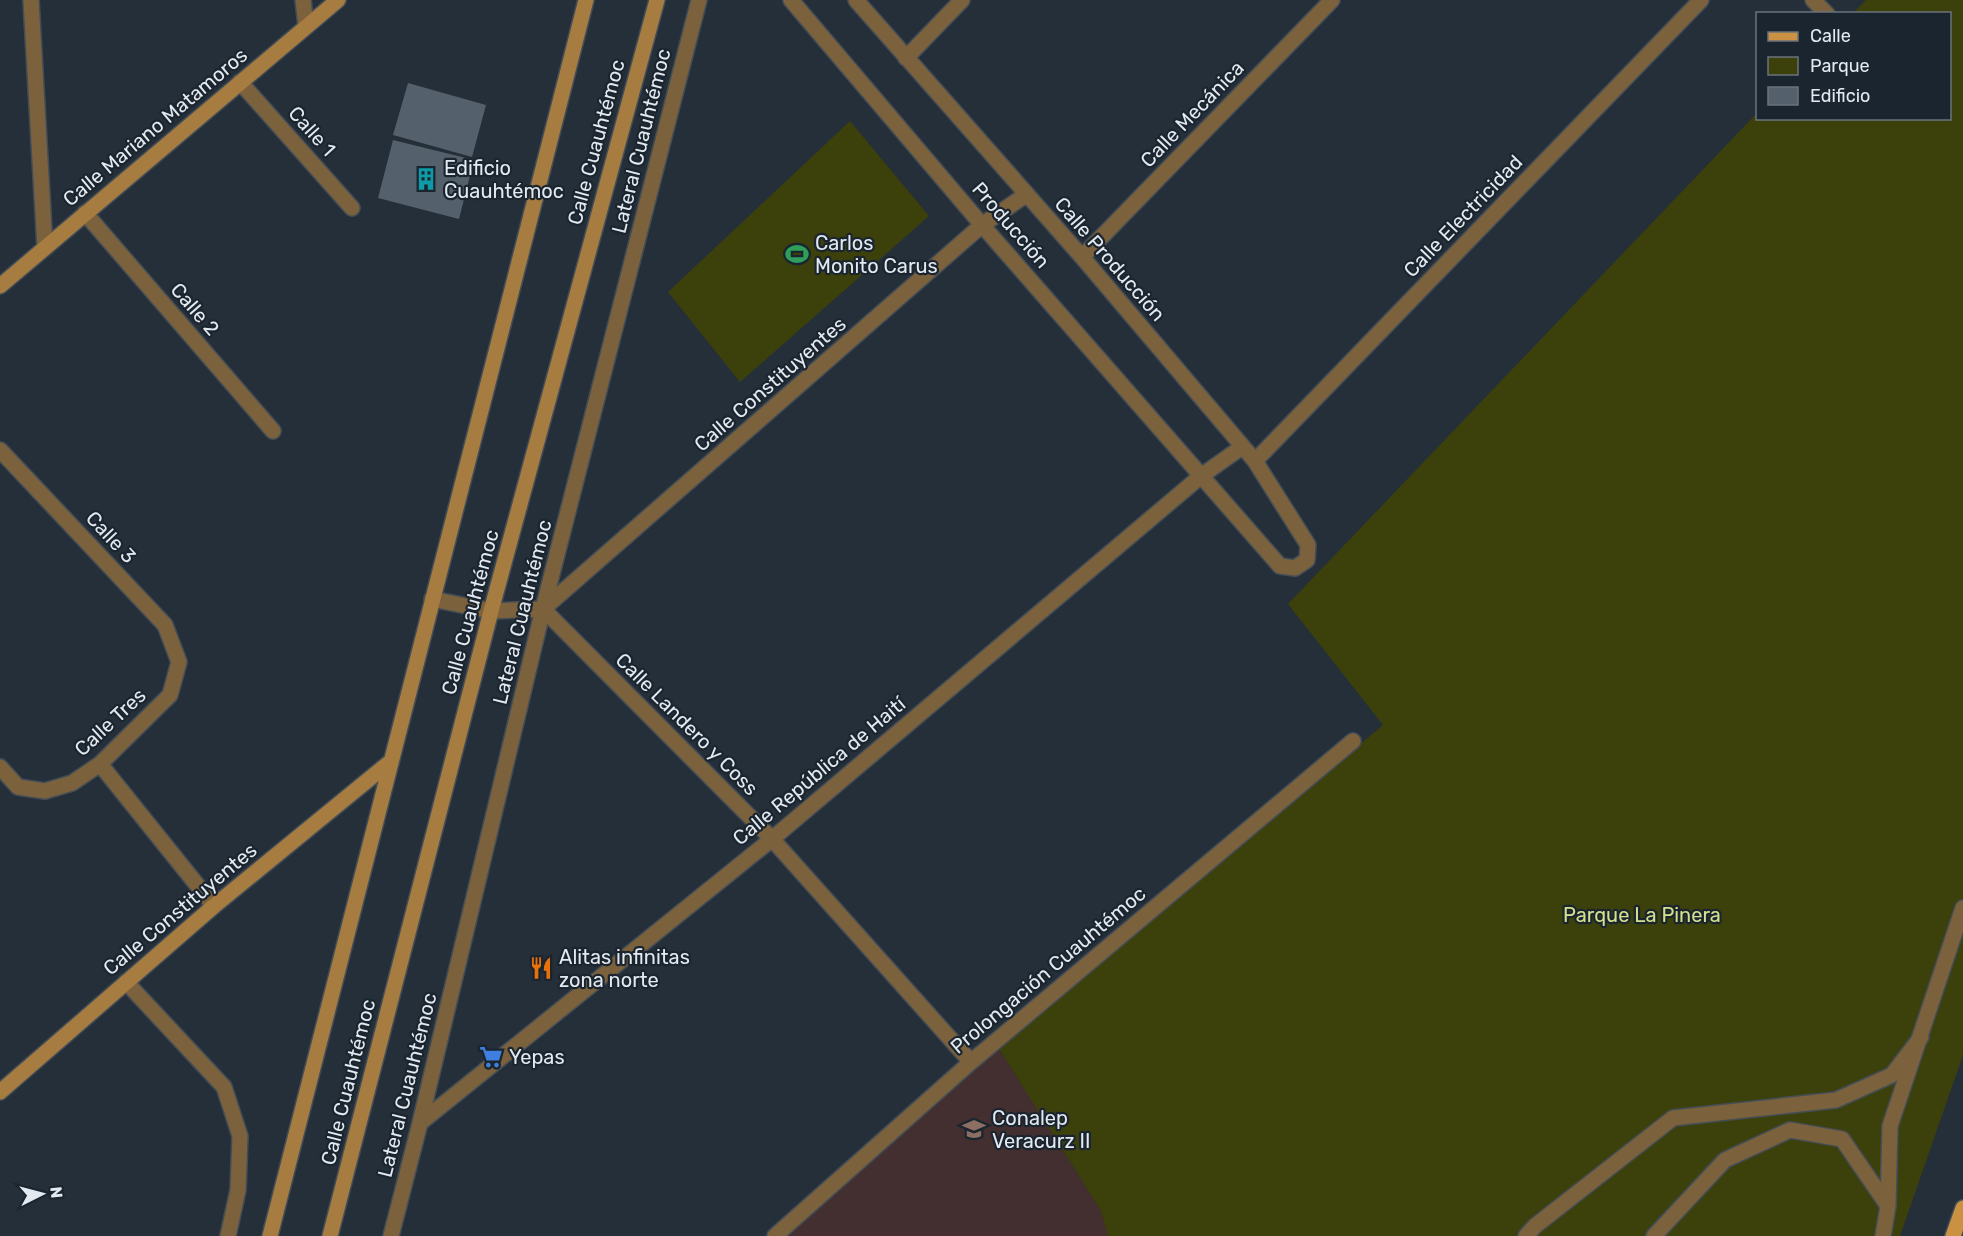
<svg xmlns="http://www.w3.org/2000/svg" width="1963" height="1236" font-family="Rubik,sans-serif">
<rect width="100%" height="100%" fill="#252f39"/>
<path fill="#442f30" d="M998,1047l103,164 7,25h-340z"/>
<path fill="#3c410b" d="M1866,0h97v1055l-63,181h-792l-7,-25 -103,-164 385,-322 -95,-121 469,-491 1,5h192v-104l-97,-1z
M850,121l79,95 -189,166 -72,-90z"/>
<path fill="#54606b" d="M408,83l78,22 -14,52 -79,-22z
M393,140l81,20 -15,59 -81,-21z"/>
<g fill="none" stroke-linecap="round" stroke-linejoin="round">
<g stroke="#434d56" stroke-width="18">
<path id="lane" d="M1526,1236l9,-10 138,-108 163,-18 56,-25 29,-38
M1654,1236l71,-76 65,-30 52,9 46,67
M1883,1236l5,-30 2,-80 73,-218"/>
</g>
<g stroke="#434d56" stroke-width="18">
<path id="street" d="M31,0l14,248
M303,0l3,26
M791,0l191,225 298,341 15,2 12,-8 1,-15 -53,-84 -173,-204 -226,-257
M1813,0l14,14
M906,58l56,-58
M240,82l112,126
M85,213l188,218
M1082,257l250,-257
M0,450l165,175 14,37 -9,33 -70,69 -28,19 -27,8 -27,-4 -18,-20
M1255,461l446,-461
M432,599l59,12 52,-2 229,230 199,223
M543,609l439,-384 45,-31
M100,764l114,142
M126,982l98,105 16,49 -2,54 -10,46
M420,1123l352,-284 429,-363 41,-29
M391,1236l29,-113 123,-514 156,-609
M775,1236l196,-174 382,-321"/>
</g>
<g stroke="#434d56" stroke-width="18">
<path id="secondary" d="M0,286l338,-286
M0,1092l214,-186 176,-144
M270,1236l316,-1236
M330,1236l161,-625 166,-611"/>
</g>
<g stroke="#434d56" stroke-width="18">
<path id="primary" d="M1953,1236l10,-28"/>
</g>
<use href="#lane" stroke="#7c613d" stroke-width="15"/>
<use href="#street" stroke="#7c613d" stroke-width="15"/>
<use href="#secondary" stroke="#a77c41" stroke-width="15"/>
<use href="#primary" stroke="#c99141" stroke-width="15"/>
</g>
<defs>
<g id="building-bare" transform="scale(1.8)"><path d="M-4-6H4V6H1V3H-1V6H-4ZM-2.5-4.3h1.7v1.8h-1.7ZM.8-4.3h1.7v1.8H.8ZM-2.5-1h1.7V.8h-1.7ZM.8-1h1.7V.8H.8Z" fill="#0f9aa8" stroke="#1b252f" stroke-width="2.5" paint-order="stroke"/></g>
<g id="stadium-bare" transform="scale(1.8)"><path d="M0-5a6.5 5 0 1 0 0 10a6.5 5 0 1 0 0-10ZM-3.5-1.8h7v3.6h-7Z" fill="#2e9e5b" stroke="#1b252f" stroke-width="2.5" paint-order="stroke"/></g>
<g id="restaurant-bare" transform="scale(1.8)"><path d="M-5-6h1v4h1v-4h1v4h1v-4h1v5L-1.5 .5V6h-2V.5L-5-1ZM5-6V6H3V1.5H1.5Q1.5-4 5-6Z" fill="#e8710a" stroke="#1b252f" stroke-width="2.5" paint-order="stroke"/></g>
<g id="supermarket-bare" transform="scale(1.8)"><path d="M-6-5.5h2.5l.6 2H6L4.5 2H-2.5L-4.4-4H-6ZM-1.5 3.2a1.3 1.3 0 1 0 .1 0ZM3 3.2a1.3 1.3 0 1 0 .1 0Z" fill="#3f7fe0" stroke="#1b252f" stroke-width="2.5" paint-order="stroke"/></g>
<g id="school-bare" transform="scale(1.8)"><path d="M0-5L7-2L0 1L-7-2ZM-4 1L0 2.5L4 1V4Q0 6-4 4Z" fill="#8d6e63" stroke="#1b252f" stroke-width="2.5" paint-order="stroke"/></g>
</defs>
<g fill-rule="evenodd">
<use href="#building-bare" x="426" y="179"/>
<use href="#stadium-bare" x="797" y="254"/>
<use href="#restaurant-bare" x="541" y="968"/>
<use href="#supermarket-bare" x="491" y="1057"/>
<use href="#school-bare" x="974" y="1129"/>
</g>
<g text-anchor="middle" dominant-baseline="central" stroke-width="4.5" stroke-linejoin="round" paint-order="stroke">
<g font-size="20" fill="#e2e9f0" stroke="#1b252f">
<text transform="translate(1192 114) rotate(-46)">Calle Mecánica</text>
<text transform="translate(155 127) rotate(-40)">Calle Mariano Matamoros</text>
<text transform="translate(312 131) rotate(48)">Calle 1</text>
<text transform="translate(641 141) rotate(-76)">Lateral Cuauhtémoc</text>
<text transform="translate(596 142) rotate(-75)">Calle Cuauhtémoc</text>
<text transform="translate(1463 216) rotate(-46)">Calle Electricidad</text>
<text transform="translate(1011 225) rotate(49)">Producción</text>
<text transform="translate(1110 259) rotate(49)">Calle Producción</text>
<text transform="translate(195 309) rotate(49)">Calle 2</text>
<text transform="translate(770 384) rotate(-41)">Calle Constituyentes</text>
<text transform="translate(111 537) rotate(47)">Calle 3</text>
<text transform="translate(470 612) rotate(-75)">Calle Cuauhtémoc</text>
<text transform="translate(522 612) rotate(-76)">Lateral Cuauhtémoc</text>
<text transform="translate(110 722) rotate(-43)">Calle Tres</text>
<text transform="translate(687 724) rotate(45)">Calle Landero y Coss</text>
<text transform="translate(819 771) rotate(-40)">Calle República de Haití</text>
<text transform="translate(180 909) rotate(-40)">Calle Constituyentes</text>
<text transform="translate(1048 970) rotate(-40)">Prolongación Cuauhtémoc</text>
<text transform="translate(348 1082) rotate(-76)">Calle Cuauhtémoc</text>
<text transform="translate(407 1085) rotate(-76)">Lateral Cuauhtémoc</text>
</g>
<g font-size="20" fill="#e2e9f0" stroke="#1b252f" text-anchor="start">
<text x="444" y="168">Edificio<tspan x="444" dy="23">Cuauhtémoc</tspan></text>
<text x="815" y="243">Carlos<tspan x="815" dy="23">Monito Carus</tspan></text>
<text x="559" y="957">Alitas infinitas<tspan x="559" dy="23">zona norte</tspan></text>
<text x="509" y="1057">Yepas</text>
<text x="992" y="1118">Conalep<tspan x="992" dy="23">Veracurz II</tspan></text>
</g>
<g font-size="20" fill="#d4e08c" stroke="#1b252f">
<text x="1642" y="915">Parque La Pinera</text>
</g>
</g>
<rect x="1756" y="12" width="195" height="108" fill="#1b252f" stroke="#6b737c" stroke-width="1.5"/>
<rect x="1768" y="32" width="30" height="9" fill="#c99141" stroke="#6b737c" stroke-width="1.5"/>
<text x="1810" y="42" font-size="18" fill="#e2e9f0">Calle</text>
<rect x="1768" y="57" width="30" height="18" fill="#3c410b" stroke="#6b737c" stroke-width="1.5"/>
<text x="1810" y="72" font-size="18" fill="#e2e9f0">Parque</text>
<rect x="1768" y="87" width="30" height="18" fill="#54606b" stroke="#6b737c" stroke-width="1.5"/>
<text x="1810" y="102" font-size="18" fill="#e2e9f0">Edificio</text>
<g transform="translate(42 1194) rotate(84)" stroke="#1b252f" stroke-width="4.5" paint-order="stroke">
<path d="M0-4.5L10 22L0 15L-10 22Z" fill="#e2e9f0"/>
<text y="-9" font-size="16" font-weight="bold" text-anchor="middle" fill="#e2e9f0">N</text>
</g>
</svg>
